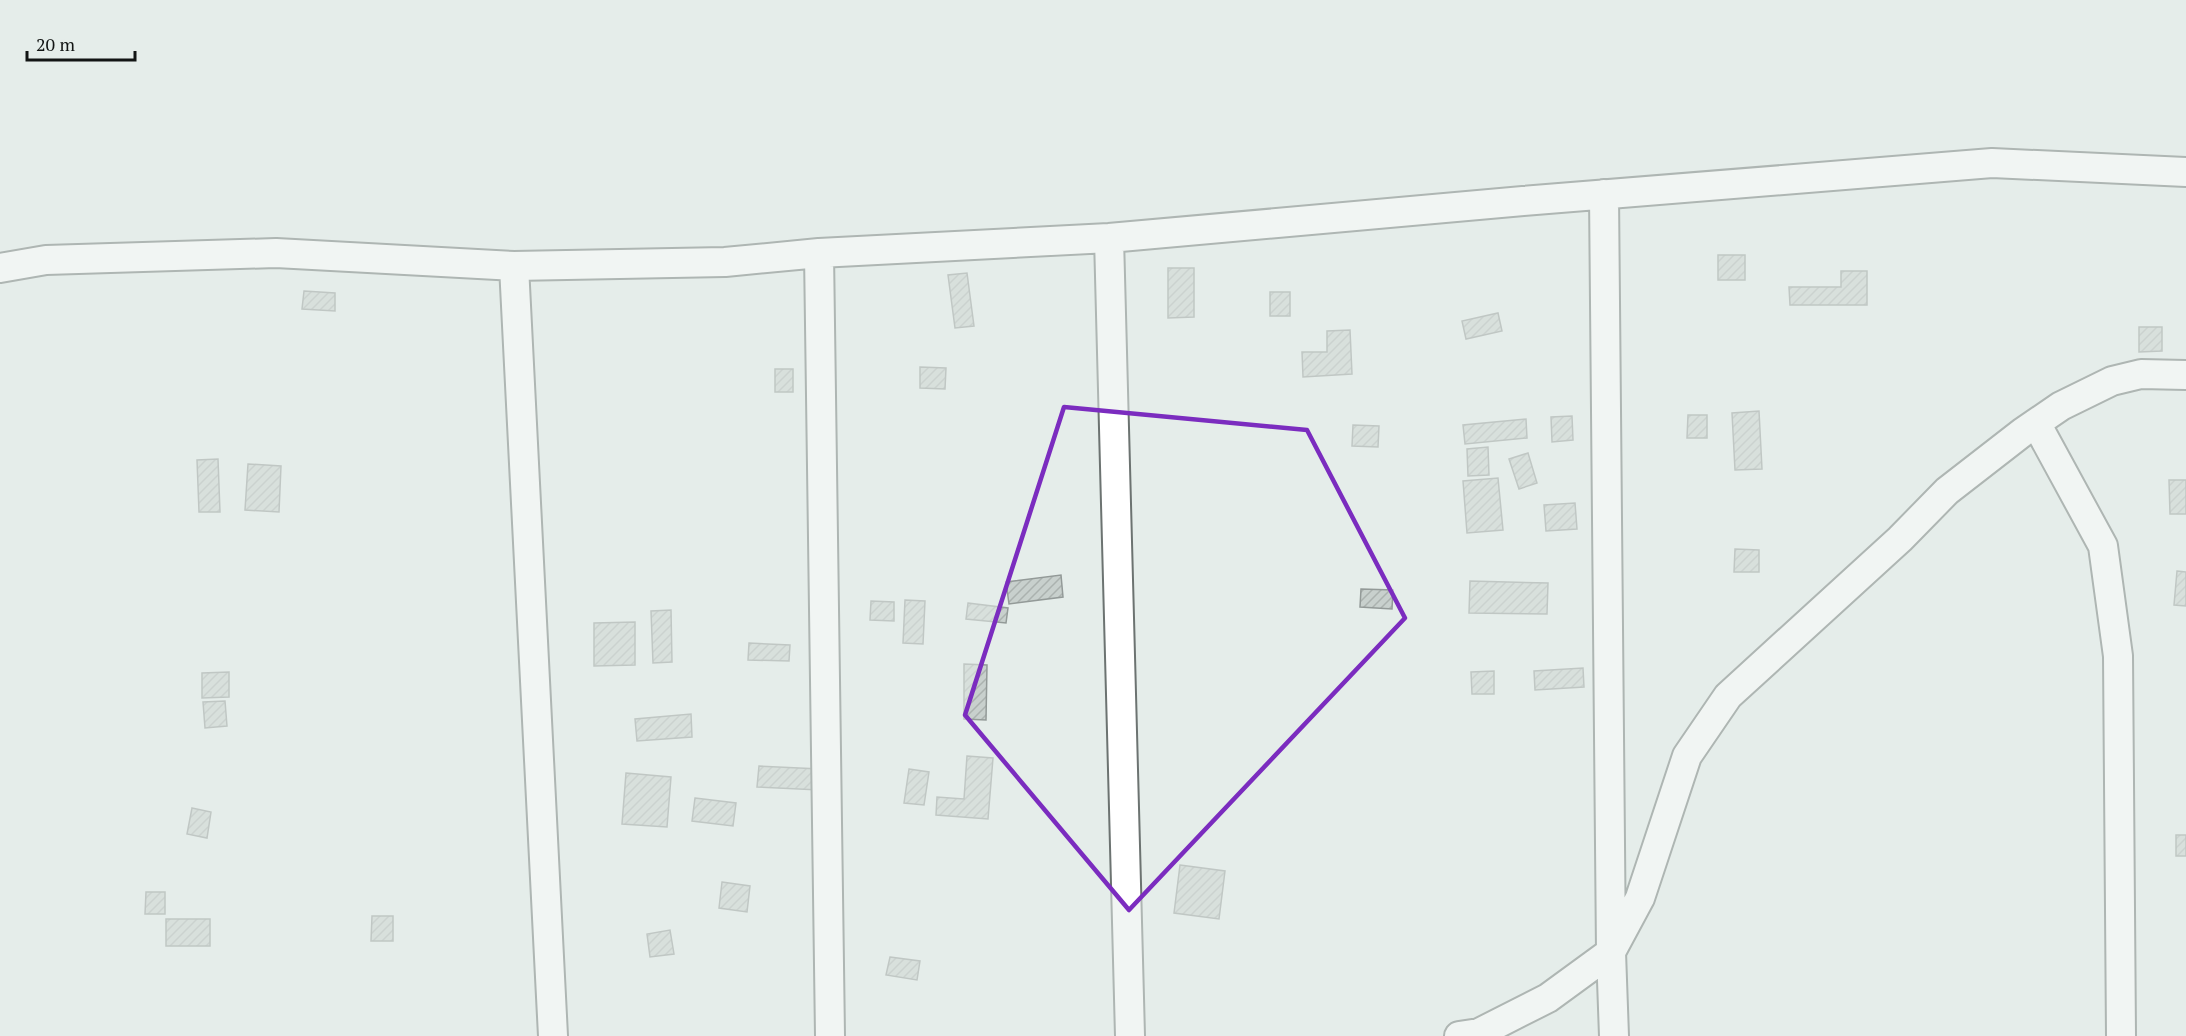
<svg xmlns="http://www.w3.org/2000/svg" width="2186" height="1036" font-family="'PT Serif',serif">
<defs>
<pattern id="building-hatch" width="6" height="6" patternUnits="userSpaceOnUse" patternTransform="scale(1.5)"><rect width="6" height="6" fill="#c8d0cd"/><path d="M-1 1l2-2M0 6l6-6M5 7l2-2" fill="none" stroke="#abb2af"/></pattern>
</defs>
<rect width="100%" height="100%" fill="#e5edea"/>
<path fill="url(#building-hatch)" stroke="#939a98" stroke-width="1.5" d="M1718,255h27v25h-27z
M1168,268h26v49l-26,1z
M1841,271h26v34h-77l-1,-18h52z
M967,273l7,53 -19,2 -7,-53z
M304,291l31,2v18l-33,-2z
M1270,292h20v24h-20z
M1498,313l4,18 -36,8 -4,-18z
M2139,327h23v24l-23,1z
M1350,330l2,44 -49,3 -1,-25h25v-21z
M920,367l26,1 -1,21 -25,-1z
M775,369h18v23h-18z
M1759,411l3,58 -27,1 -3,-57z
M1688,415h19v23h-20z
M1572,416l1,24 -21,2 -1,-25z
M1526,419l1,19 -62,6 -2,-19z
M1353,425l26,1 -1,21 -26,-1z
M1488,447l1,28 -21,1 -1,-27z
M1528,453l9,30 -18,6 -10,-30z
M218,459l2,53h-21l-2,-52z
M248,464l33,2 -2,46 -34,-2z
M1498,478l5,52 -36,3 -4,-52z
M2169,480h17v34h-16z
M1575,503l2,26 -31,2 -2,-26z
M1735,549l24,1v22h-25z
M2177,571l9,1v34l-12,-1z
M1061,575l2,22 -54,7 -3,-22z
M1470,581l78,2 -1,31 -78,-1z
M1361,589l32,1 -1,19 -32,-2z
M905,600l20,1 -2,43 -20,-1z
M871,601l23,1v19l-24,-1z
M968,603l40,5 -2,15 -40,-4z
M671,610l1,52 -19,1 -2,-52z
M635,622v43l-41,1v-43z
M749,643l41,2 -1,16 -41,-1z
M964,664l23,1 -1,55 -22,-1z
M1583,668l1,19 -49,3 -1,-19z
M1494,671v23h-22l-1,-22z
M229,672v25l-27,1v-25z
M225,701l2,25 -22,2 -2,-26z
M691,714l1,23 -55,4 -2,-22z
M967,756l26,2 -5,61 -52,-4 1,-18 27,2z
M759,766l61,3 -1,21 -62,-3z
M909,769l20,3 -5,33 -20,-2z
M626,773l45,4 -4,50 -45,-3z
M695,798l41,5 -3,23 -41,-5z
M192,808l19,4 -4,26 -20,-4z
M2176,835h10v21h-10z
M1180,865l45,6 -6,48 -45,-6z
M722,882l28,4 -3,26 -28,-4z
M146,892h19v22h-20z
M372,916h21v25h-22z
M166,919h44v27h-44z
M670,930l4,24 -24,3 -3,-23z
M890,957l30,4 -3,19 -31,-5z"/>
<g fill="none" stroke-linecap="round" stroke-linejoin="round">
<g stroke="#6c7371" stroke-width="32">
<path id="minor" d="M1604,194l7,758 3,84
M1109,238l21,798
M819,253l11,783
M514,266l39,770
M0,268l46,-8 230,-7 238,13 211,-4 94,-9 290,-15 414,-37 469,-38 194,9
M2036,423l67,123 15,110 3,380
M1459,1036l20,-3 69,-35 63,-46 29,-54 47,-142 41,-60 172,-157 47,-48 76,-59 38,-26 51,-25 29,-7 45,1"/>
</g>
<use href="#minor" stroke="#fff" stroke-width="28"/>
</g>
<path d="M0 0H2186V1036H0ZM1064,407l243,23 98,188 -276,292 -164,-195z" fill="#e5edea" fill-opacity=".55" fill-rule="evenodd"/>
<path fill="none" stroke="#7b2cbf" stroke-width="4.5" stroke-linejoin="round" d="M1064,407l243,23 98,188 -276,292 -164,-195z"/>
<path d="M27 51v9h108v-9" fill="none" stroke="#121514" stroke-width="3"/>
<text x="36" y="51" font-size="18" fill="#121514" stroke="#e5edea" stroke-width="4.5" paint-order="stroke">20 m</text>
</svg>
